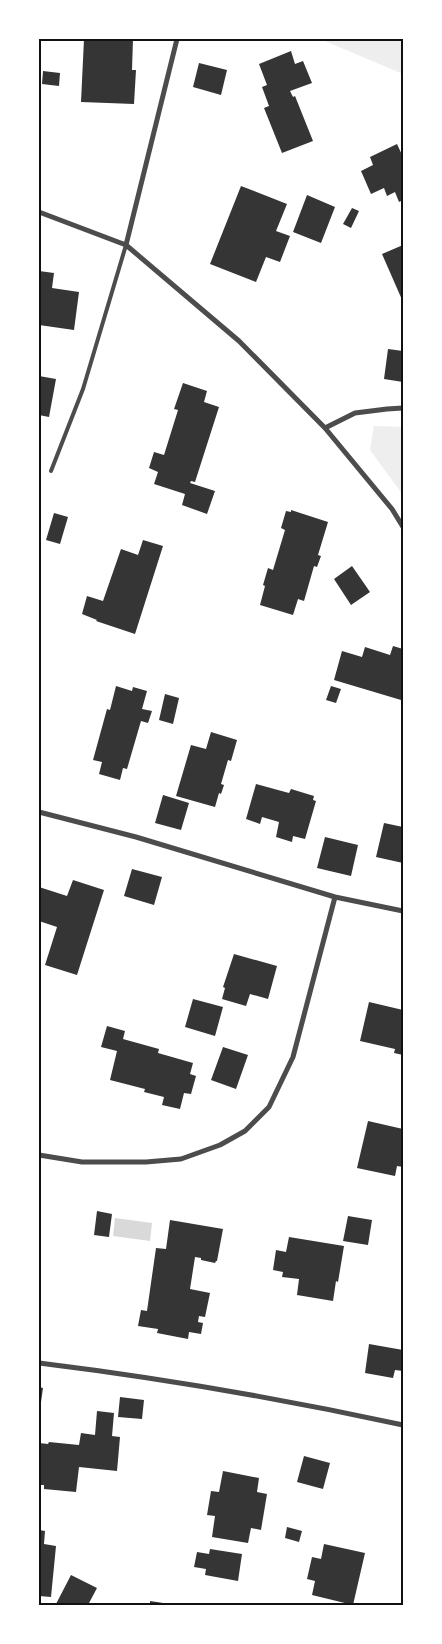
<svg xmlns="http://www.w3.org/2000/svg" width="442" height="1644" font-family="'PT Sans',sans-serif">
<rect width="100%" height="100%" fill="#fff"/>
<path fill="#eee" d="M320,39h83v35z
M374,426l29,1v68l-33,-45z"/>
<path fill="#d9d9d9" d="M115,1218l37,5 -2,18 -37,-5z"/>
<path fill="#353535" d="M84,39h49l-1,31h4l-2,34 -53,-2z
M291,51l4,13 8,-3 9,22 -22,8 3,6 2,-1 18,45 -31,12 -18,-45 5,-2 -7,-19 5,-2 -8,-21z
M199,63l28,7 -6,25 -28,-8z
M43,71l17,2 -1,13 -17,-2z
M397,144l6,13v43l-4,2 -4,-10 -8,4 -3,-8 -13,6 -10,-23 12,-6 -3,-8z
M241,186l46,18 -11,27 14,5 -10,26 -14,-5 -10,25 -46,-18z
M307,195l28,12 -14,36 -28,-11z
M352,208l7,3 -8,17 -8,-4z
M403,245v57l-21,-48z
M39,271l15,2 -2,15 27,4 -5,38 -35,-5z
M388,349l15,2v31l-19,-3z
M39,376l17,3 -7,38 -10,-2z
M183,383l24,8 -3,11 15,5 -24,75 -4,-1 -1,2 25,8 -8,23 -25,-9 3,-11 -31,-10 4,-12 -9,-4 5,-16 10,3 14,-45 -4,-1z
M291,510l37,12 -10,33 3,1 -4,11 -3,-1 -10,35 -6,-2 -5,16 -33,-10 5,-19 -2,-1 5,-17 5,2 12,-40 -4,-2 5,-17 5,1z
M54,513l14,4 -8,27 -14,-4z
M143,540l20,6 -28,88 -39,-13 1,-1 -15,-6 5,-18 16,5 18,-52 17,6z
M352,566l18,26 -19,13 -17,-26z
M393,646l10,3v45l-2,6 -67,-20 8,-29 20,6 3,-10 25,8z
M116,686l16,5 1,-4 14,4 -5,18 10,2 -4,12 -7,-2 -14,48 -4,-1 -3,12 -21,-6 3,-12 -9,-2 14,-51 3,1z
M331,686l10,3 -5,14 -10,-3z
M165,694l14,4 -6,26 -14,-4z
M211,732l26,8 -6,21 -3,-1 -7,24 3,1 -3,9 -2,-1 -4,14 -39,-11 15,-51 15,4z
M256,784l33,9 2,-4 23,7 -1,4 3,1 -11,38 -12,-3 -1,6 -16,-5 3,-15 -17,-5 -2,7 -14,-5z
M163,795l26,8 -8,27 -26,-7z
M384,823l19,4v36l-27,-6z
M325,837l33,8 -7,31 -34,-8z
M132,869l30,8 -8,28 -30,-9z
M73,880l31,10 -27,85 -32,-10 12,-38 -18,-6v-34l28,9z
M234,954l43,12 -9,33 -18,-5 -4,12 -24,-7 3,-11 -2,-1z
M193,999l30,8 -8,29 -30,-9z
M369,1002l34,8v45l-9,-2 1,-4 -35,-8z
M107,1026l18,5 -2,8 36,10 -1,4 35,10 -3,11 6,2 -5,18 -7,-1 -4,16 -18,-4 2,-8 -20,-5 1,-3 -35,-9 7,-29 -16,-4z
M223,1047l25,8 -12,34 -25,-9z
M368,1121l35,8v38l-6,-1 -2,10 -38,-8z
M97,1211l15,3 -3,23 -15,-2z
M348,1216l24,4 -4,25 -25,-4z
M170,1220l53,9 -6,32h-1l-1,2 -14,-3v-2l-6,-1 -5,32 20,4 -5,24 -6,-1 -1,6 5,1 -2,11 -12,-2 -1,7 -31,-6 1,-4 -20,-3 3,-16 6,1 9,-63 10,1z
M289,1237l55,9 -6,36 -2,-1 -3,20 -36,-6 2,-16 -17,-2 1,-5 -10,-2 3,-20 10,2z
M369,1344l34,6v21l-8,-1 -2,8 -28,-5z
M39,1387l4,1 -3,21h-1z
M120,1397l24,3 -2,19 -24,-2z
M97,1411l17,2 -2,23 8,1 -3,34 -38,-4 -3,25 -32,-3v-4h-5v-42l9,1 1,-2 30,3 2,-12 14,2z
M304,1456l26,7 -7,26 -26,-7z
M223,1471l36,7 -2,14 10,2 -6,36 -10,-2 -3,15 -36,-6 3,-21 -8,-1 4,-24 8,1z
M287,1527l15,4 -3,11 -14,-4z
M39,1530l6,1 -1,13 12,2 -5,51 -12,-1z
M324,1544l41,9 -12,52 -41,-10 3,-14 -8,-2 5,-22 9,2z
M210,1549l32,5 -4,27 -33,-6 1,-6 -12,-2 3,-15 12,2z
M71,1575l26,13 -9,17 -32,-1z
M150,1601l20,3v1h-20z"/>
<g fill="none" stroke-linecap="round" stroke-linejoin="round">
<path stroke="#4c4c4c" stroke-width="4" d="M51,471l32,-82 43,-144"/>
<path stroke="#4c4c4c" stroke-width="5" d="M39,212l87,33 113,96 86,87 67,81 11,18
M126,245l51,-206
M325,428l30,-15 32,-4 16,-1
M39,812l97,25 199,60 68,14
M39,1155l43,7h64l35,-3 39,-14 25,-14 24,-24 24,-50 42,-160
M39,1363c122,15 244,36 364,62"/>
</g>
<rect width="442" height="1644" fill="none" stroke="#ffffff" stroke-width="80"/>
<rect x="40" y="40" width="362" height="1564" fill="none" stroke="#111" stroke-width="2"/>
</svg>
